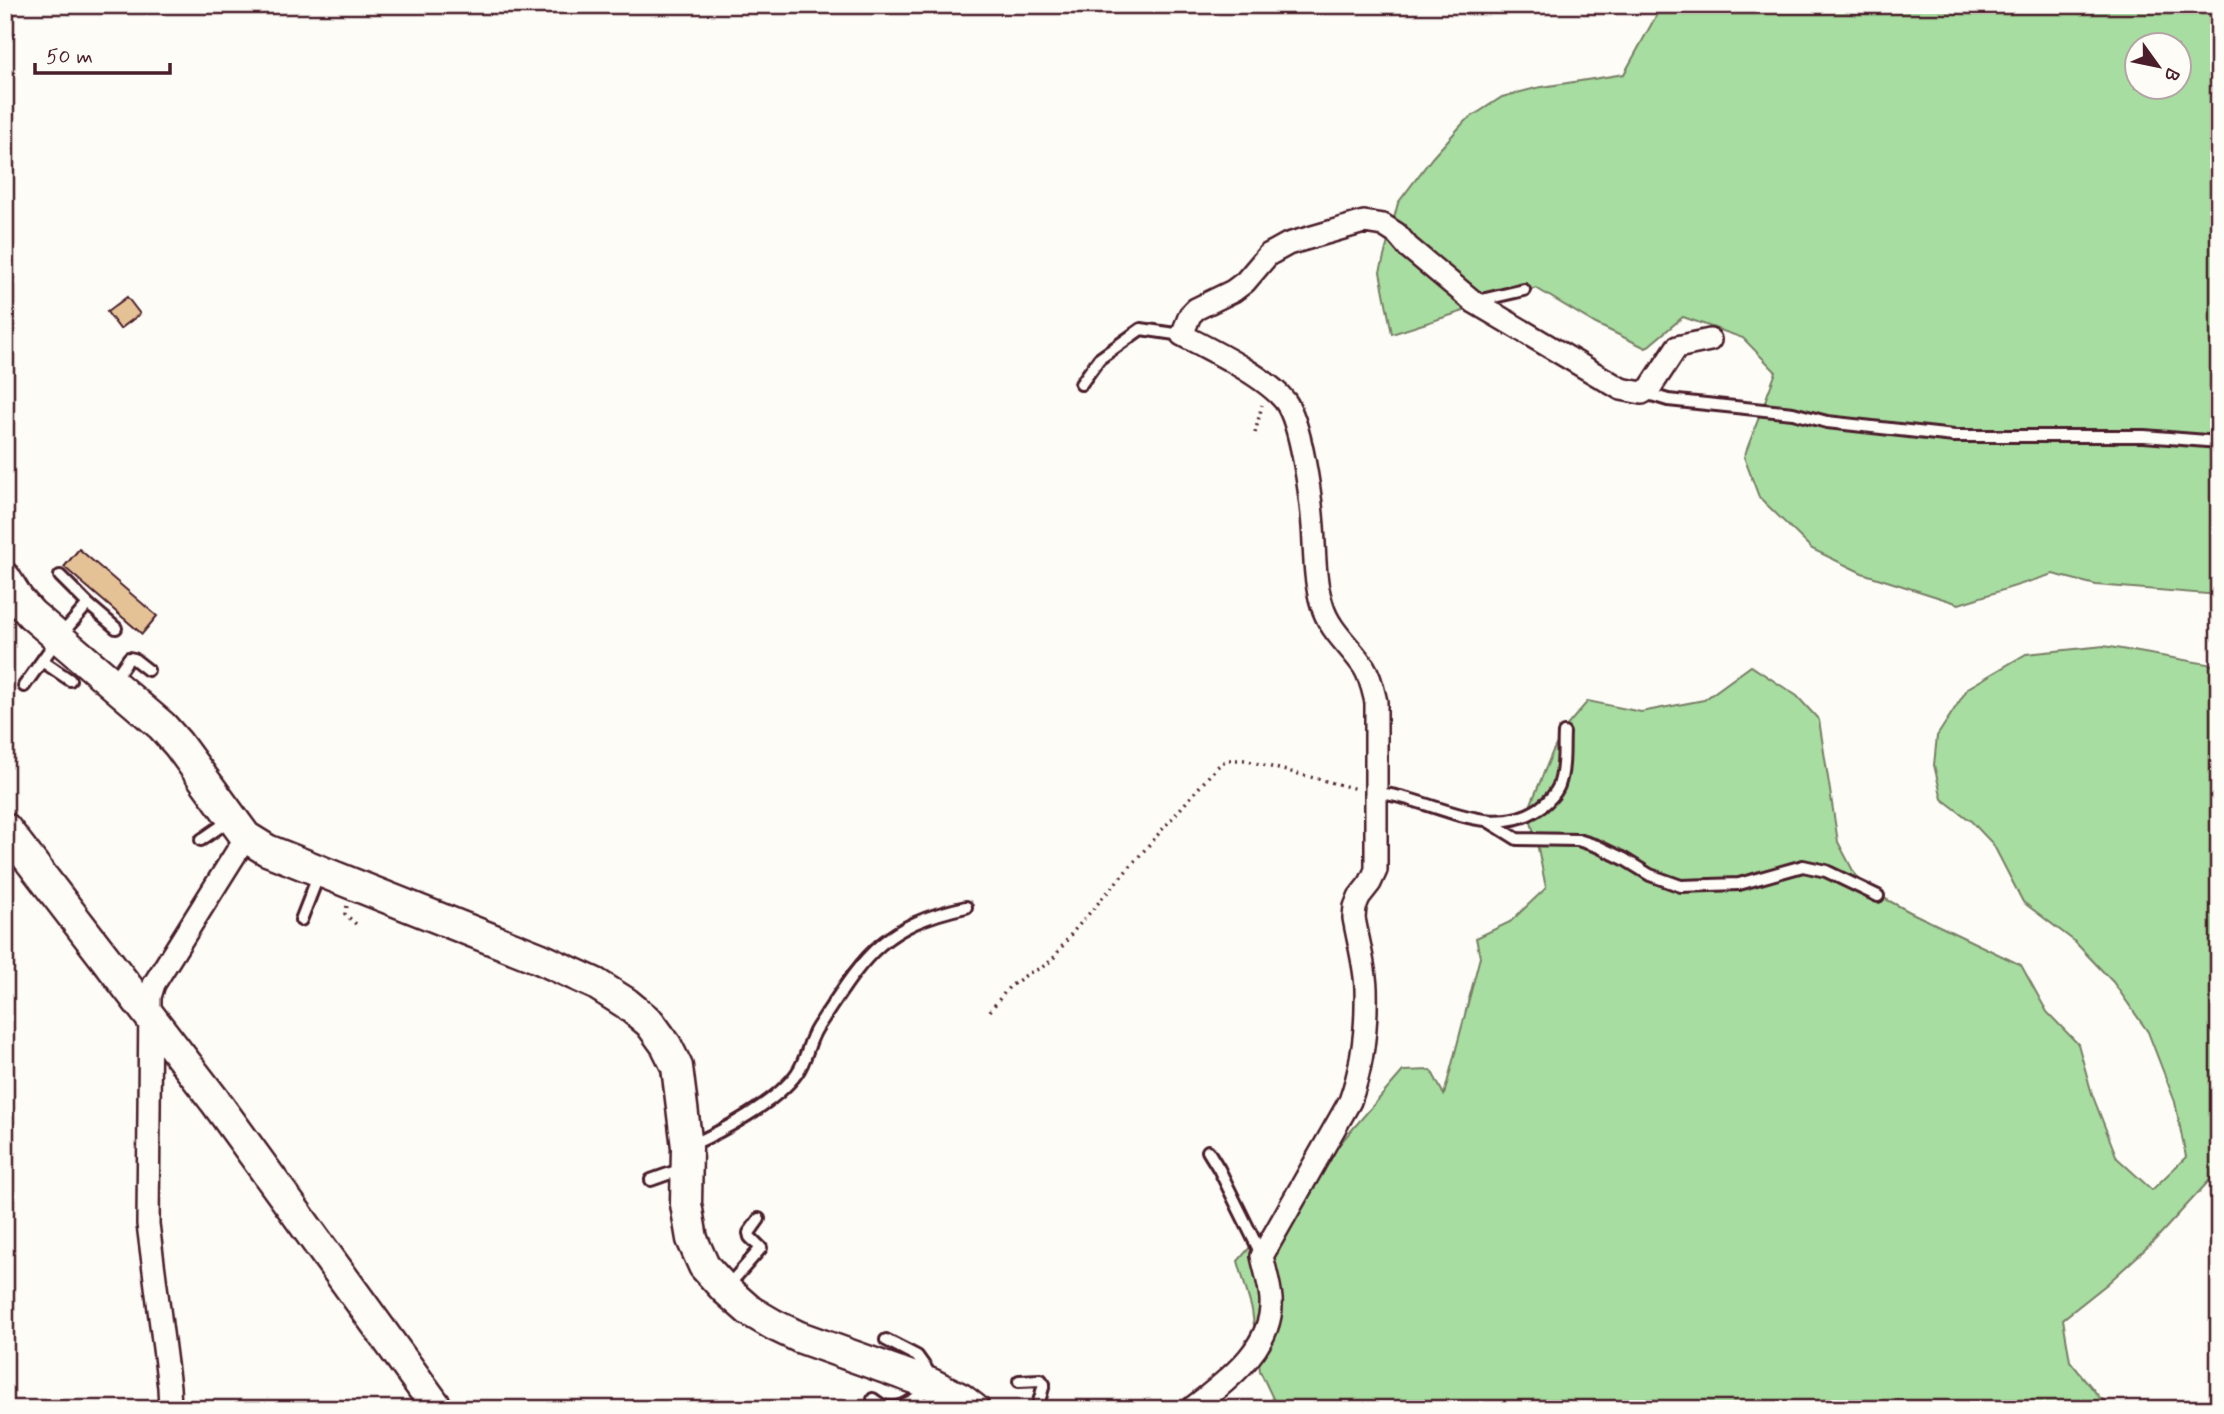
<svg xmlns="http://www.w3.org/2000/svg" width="2224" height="1414" font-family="Mynerve,sans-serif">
<rect width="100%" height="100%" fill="#fdfcf7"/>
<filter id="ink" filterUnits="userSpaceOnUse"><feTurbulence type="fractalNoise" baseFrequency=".0143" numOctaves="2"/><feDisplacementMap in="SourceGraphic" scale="14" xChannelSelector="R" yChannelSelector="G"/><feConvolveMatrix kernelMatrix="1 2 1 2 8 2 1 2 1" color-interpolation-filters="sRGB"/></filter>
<g filter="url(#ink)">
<path fill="#a7dda0" stroke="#787e66" stroke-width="2" fill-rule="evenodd" d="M1662,5h557v590l-123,-10 -43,-11 -94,30 -97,-31 -50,-24 -53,-52 -15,-40 32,-85 -33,-34 -60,-21 -37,31 -50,-24 -60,-36 -144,46 -12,-62 18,-69 34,-45 33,-37 37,-24 34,-9 88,-14zM2136,46h42v42h-42z
M2104,646l115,20v504l-66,72 -46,42 -44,35 7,42 30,37 18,11h-840l-18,-38 -8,-61 -14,-49 165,-190 28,-1 13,25 36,-138 -4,-19 34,-16 36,-34 -8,-40 -10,-37 24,-58 12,-24 24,-28 53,11 63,-12 47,-34 46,30 22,24 19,122 23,44 51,27 109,52 26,47 31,32 14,50 25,64 35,32 34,-33 -11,-55 -27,-70 -35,-50 -40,-42 -50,-38 -30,-58 -22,-23 -29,-22 -8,-34 3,-29 31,-48 58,-34z"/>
<path fill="#e4c296" stroke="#4a1f2b" stroke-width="2" d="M127,297l13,17 -20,15 -13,-17z
M79,549l78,67 -15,18 -78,-67z"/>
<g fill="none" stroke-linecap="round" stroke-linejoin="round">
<g stroke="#4a1f2b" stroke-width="16">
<path id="lane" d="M1477,301l47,-11
M1081,384l18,-25 42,-30 41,6
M1645,393l23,7 125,13 34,9 127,14h190l75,6
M60,576l28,28
M42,661l28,19
M112,682l17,-24 5,1 14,11
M24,686l35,-49 29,-33 28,24
M1374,793c55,2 115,51 167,14 8,-6 17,-16 19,-25 5,-15 3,-34 4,-49
M1488,821l29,18 61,1 19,6 27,13 26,16 31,11 58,-2 64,-18 23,5 52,25
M201,840l29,-20
M301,920l18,-46
M689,1146c32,-14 88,-44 108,-73 10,-14 11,-31 20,-45 46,-69 62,-102 149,-121
M1208,1151l11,18 43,87
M651,1180l31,-11
M727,1287l34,-39 -11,-11 -1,-4 10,-14
M886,1340l31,16 10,14 -2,9
M1019,1381l22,-1 3,4 -7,25
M873,1399c4,3 10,8 15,8 14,2 34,-11 41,-21"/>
</g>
<g stroke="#4a1f2b" stroke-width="26">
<path id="street" d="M170,1409l-1,-22 -21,-163 2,-227 4,-13 92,-147
M1191,1409c34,-27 83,-61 80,-110 -1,-14 -6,-29 -9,-43l88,-155c13,-36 17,-75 16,-113 -1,-23 -8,-47 -12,-70l1,-11 4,-10 11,-14 6,-13v-168c-3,-12 -5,-24 -12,-35 -14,-21 -35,-37 -42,-62 -8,-25 -7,-53 -9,-79 -2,-28 -12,-104 -28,-125 -20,-25 -74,-51 -103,-66l8,-20 6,-6 37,-18 12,-9 23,-27 20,-11 76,-22 19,3 14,9 11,13 66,55 147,87 21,4 8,-5 27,-41 33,-7"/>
</g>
<g stroke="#4a1f2b" stroke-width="35">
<path id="secondary" d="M5,578l13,21 13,15 131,112 16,18 68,93 21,13 53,21 219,87 57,26 30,19 24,20 16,22 11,22 10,80 -1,57 6,35 12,27 21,23 25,22 24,14 25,12 132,47 30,15 13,10
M5,828l210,273 223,308"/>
</g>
<path stroke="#4a1f2b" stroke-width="3.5" stroke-dasharray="2 5" stroke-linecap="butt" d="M1255,433l7,-28
M347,906l-2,8 12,11
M990,1011l19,-24 20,-14 12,-5 11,-8 20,-27 144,-165 10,-8h18l113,29"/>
<use href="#lane" stroke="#fdfcf7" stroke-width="10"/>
<use href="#street" stroke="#fdfcf7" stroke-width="21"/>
<use href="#secondary" stroke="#fdfcf7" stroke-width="30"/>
</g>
</g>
<rect width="2224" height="1414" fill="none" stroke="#fdfcf7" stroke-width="28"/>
<rect x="14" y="14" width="2196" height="1386" fill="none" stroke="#4a1f2b" stroke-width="2.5" filter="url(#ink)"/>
<g transform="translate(2158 66) rotate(123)"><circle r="33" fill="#fdfcf7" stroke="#b5a4a5" stroke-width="2"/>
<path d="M0-5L12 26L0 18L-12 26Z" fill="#4a1f2b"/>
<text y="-10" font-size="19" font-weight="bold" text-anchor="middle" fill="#4a1f2b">B</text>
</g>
<path d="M35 63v10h135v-10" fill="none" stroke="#4a1f2b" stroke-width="3.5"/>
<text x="46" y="63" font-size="21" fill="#4a1f2b" stroke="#fdfcf7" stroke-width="5" paint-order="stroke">50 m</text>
</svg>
